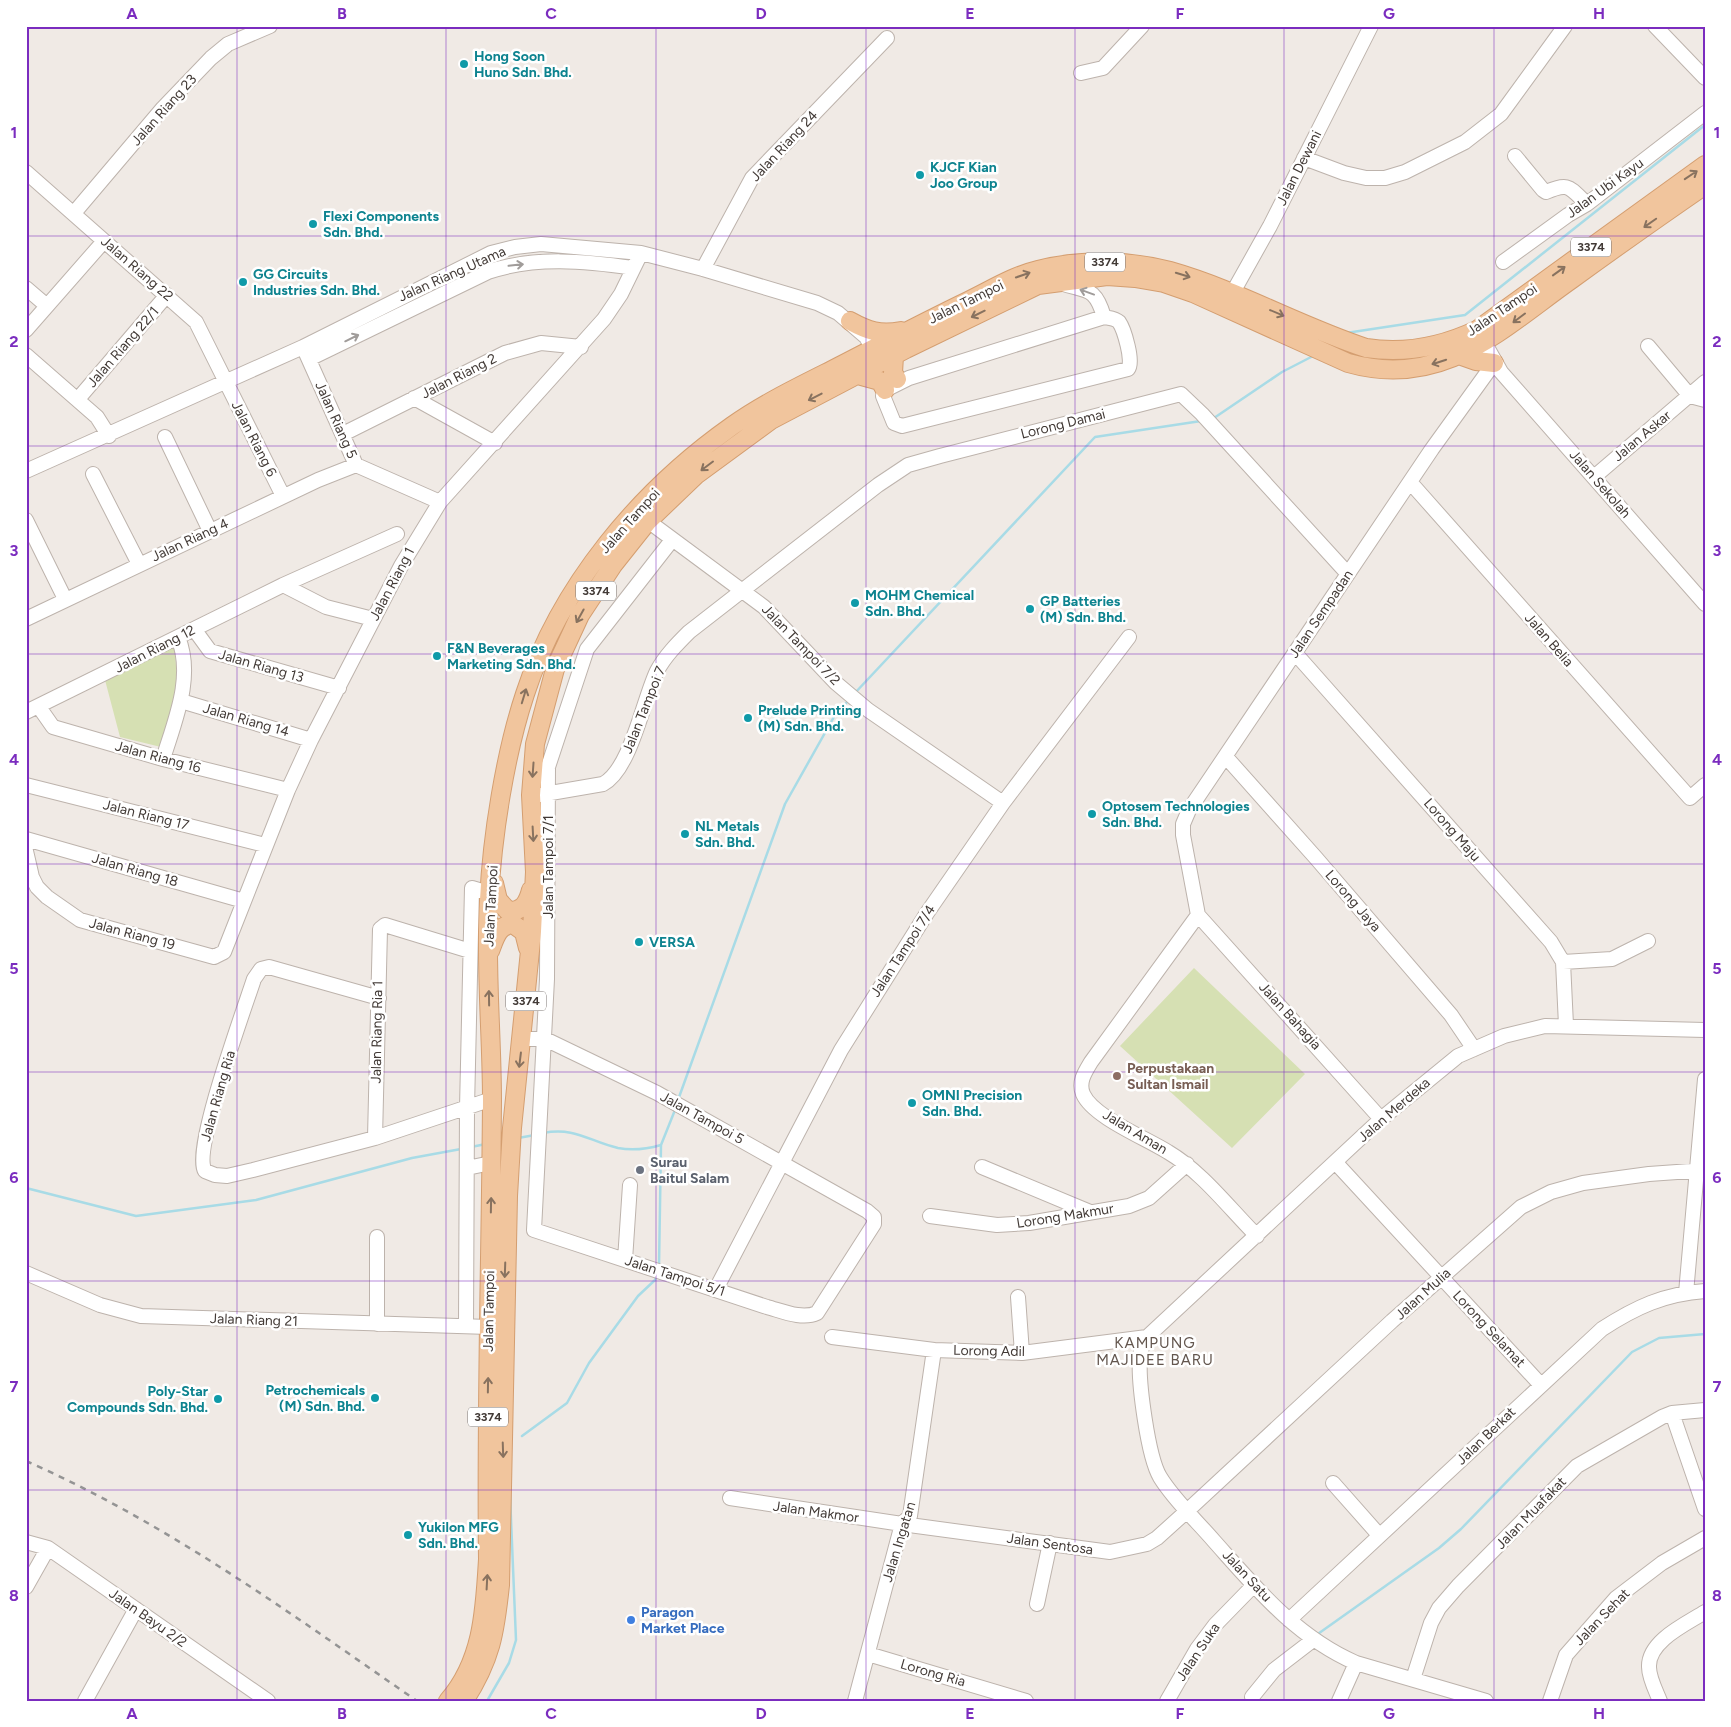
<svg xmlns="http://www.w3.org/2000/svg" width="1731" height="1727" font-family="Figtree,sans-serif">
<rect width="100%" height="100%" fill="#f0eae5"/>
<path fill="#d6e0b3" d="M173,646l2,2 2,37 -16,62 -41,-10 -15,-57z
M1194,968l111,106 -73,74 -112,-102z"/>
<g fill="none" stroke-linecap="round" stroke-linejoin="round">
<path stroke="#a8dbe6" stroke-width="2.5" d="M1346,333l119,-18 240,-190
M1214,418l68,-46 33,-17
M854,694l241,-257 106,-16
M678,1100l107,-296 50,-89 14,-15
M543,1133c33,-6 45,8 75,15 15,3 29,1 43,-3
M518,1138l17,-3
M471,1147l15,-3
M26,1188l110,28 120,-16 156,-42 49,-9
M659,1266l2,-121 14,-35
M522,1436l45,-33 22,-40 49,-67 17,-16 2,-6
M1315,1636l124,-88 22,-19 171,-177 27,-14 46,-4
M487,1701l22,-38 7,-23 -6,-145"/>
<g stroke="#bdb3ac" stroke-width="16">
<path id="minor" d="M1655,26l50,52
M1081,73l22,-5 39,-42
M1515,156l28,34 3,2c23,-10 23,-5 41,12
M1304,158l40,15 22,5h19l20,-6 60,-30 36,-28 64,-88
M26,172l170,150 87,174
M74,213l89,-105 48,-50 17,-14 42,-18
M1503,262l65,-47 19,-11 118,-91
M703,269l49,-91 135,-140
M1060,283c27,9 35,3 44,34
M26,288l21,18
M1228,301l42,-75 101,-200
M1104,317c5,1 11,1 15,5 5,7 15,40 9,47l-226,57 -8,-3 -11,-27 2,-6 24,-12z
M26,330l78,-89
M1479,333l22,39 204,232
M1648,346l42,50 15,4
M305,351l51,114 84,37
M26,355l71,62 12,19
M309,359l179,-87c46,-16 98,-11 145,-4
M414,398l81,45
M78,399l89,-104
M343,434l162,-81 36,-10 40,4
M165,437l45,94
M26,471l277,-124 188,-94 24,-6 26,-3 100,9 62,16 114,34 21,10 28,24 11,19
M93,474l46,90
M1594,477l111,-95
M1410,482l280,316 15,-13
M26,520l39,79
M648,521l116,86 72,76 32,27 135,93
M283,585l43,22 47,12
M26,619l292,-139 38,-15
M194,629l16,22 129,37
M1295,653l256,289 12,20 3,63
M181,701l130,39
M39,707l14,20 110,32 125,31
M26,712l257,-127 114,-51
M1226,757l90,101 135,157 23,34
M163,759c12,-39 31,-82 15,-122
M26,785l239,60
M539,795l64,-11c28,-15 40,-84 54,-113 8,-15 20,-27 32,-39l189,-147 30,-20 32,-9 241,-62 21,20 146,160
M26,839l218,62
M26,851l6,26 5,10 10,10 33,23 134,37 10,-5 64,-162 23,-50 90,-174 39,-64 164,-183 17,-25 20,-41
M1198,915l-15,-80v-11l6,-14 243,-361 62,-86
M1198,915l-107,147c-6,10 -13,20 -8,32 10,23 63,44 85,58 34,20 61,56 89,84
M1198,915l183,204
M1563,962l49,-3 36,-18
M379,998l-110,-31 -8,2 -7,10c-9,28 -62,172 -49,192l10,4 12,1 26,-6 122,-32 117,-39
M522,1039h23l112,54 210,118 7,6v7l-57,89c-15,7 -35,-2 -50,-6l-233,-77 13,-251 1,-212 39,-118 85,-109
M375,1138l5,-209 5,-4 85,26
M1336,1163l204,221
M982,1167l108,45
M467,1168l24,-5
M930,1216l67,9 32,-2 100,-17 20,-8 38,-34
M625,1260l5,-75
M26,1273l74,32 41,11 348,11
M716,1289l125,-239 86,-137 76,-110 126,-166
M1686,1293l19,-214
M1018,1297l4,56
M377,1324v-87
M466,1326l1,-218 5,-220 17,5
M832,1337l102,13 88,3 125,-16
M1672,1413l33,96
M1333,1483l46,52
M730,1498l172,26 208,28 37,-8 10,-6 30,-27 205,-190 129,-114 30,-15 32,-9 66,-9 56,-4
M26,1542l22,6 220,153
M26,1587l22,-39
M1037,1604l13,-61
M1289,1620l313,-291c34,-22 62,-35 103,-38
M868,1654l158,47
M1413,1679l18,-56 8,-15 19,-22 119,-120 85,-49 10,-4 33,-3
M1252,1697l22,-27 39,-30
M85,1701l51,-92
M855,1701l47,-177 8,-8 24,-166
M1167,1701l30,-52 18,-24 39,-40
M1339,1701l17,-38
M1486,1701l-130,-38c-60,-26 -100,-75 -142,-122 -18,-21 -40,-41 -54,-64 -12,-20 -22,-95 -20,-119 0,-8 3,-14 7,-21l234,-218 77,-63 46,-20 41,-10 160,4
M1550,1701l16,-46 50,-57 46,-35 43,-25
M1660,1701c-4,-10 -11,-23 -11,-34 -1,-26 37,-43 56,-55"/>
</g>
<g stroke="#d49e70" stroke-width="20">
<path id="major" d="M850,321c18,10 30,14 51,10
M1459,355l17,6 18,2
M894,356l-1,17 4,6
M858,375l22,6 5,9
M494,883l4,17 10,11c15,1 20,-9 23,-21
M490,951c5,-13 8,-26 23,-27l11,8 4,16
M448,1701c35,-40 37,-91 40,-142 -2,-153 3,-305 4,-458 0,-67 -7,-134 -3,-201 3,-63 16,-146 36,-206 35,-108 115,-203 207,-268 31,-22 66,-39 100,-56 45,-23 90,-47 136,-69 23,-11 45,-25 70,-31 43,-11 90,-10 132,1 67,19 129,55 196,77 39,6 75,-1 111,-18l228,-165
M464,1701c27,-42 31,-68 36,-116l8,-389 4,-68 20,-197 3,-59 -4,-77 4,-51 20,-75 25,-54 33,-50 35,-44 48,-46 75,-55 135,-71 132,-64 69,-9 28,2 29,5 29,10 155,70c95,27 153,-34 224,-84 44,-32 88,-63 133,-94"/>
</g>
<use href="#minor" stroke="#fff" stroke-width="14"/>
<use href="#major" stroke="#f1c59d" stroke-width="18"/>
<path stroke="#949494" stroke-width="2.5" stroke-dasharray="6 6" stroke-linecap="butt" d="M26,1461c141,62 265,153 391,240"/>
</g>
<defs><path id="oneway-shaft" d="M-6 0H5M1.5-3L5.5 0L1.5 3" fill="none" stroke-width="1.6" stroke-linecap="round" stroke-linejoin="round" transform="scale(1.25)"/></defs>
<g stroke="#88725f">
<use href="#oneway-shaft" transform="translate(1691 175) rotate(-34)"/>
<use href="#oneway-shaft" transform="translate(1650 223) rotate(145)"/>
<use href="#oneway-shaft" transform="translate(1559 271) rotate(-36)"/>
<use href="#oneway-shaft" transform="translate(1023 275) rotate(-19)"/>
<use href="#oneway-shaft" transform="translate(1183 275) rotate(17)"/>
<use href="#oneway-shaft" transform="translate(1277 313) rotate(23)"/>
<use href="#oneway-shaft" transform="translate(978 314) rotate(154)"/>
<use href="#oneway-shaft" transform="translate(1519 318) rotate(143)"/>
<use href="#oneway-shaft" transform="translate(1439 362) rotate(162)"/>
<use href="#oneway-shaft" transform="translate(815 397) rotate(153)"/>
<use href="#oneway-shaft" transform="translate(707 466) rotate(143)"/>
<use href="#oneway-shaft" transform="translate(580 616) rotate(119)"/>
<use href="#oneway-shaft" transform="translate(524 696) rotate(-73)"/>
<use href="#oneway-shaft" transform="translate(533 770) rotate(94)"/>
<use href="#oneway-shaft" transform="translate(533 834) rotate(87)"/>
<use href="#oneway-shaft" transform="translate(489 998) rotate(-91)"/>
<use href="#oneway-shaft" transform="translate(520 1060) rotate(97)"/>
<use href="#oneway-shaft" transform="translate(491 1205) rotate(-89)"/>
<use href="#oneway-shaft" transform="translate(505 1270) rotate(92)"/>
<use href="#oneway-shaft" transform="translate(488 1385) rotate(-89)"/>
<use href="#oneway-shaft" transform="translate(503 1450) rotate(88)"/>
<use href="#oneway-shaft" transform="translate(487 1582) rotate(-87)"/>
</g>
<g stroke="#a09c9a">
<use href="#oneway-shaft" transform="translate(516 265) rotate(-6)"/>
<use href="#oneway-shaft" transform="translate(1087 292) rotate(-160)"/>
<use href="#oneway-shaft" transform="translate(352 338) rotate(-26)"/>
</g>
<path fill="none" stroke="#7b2cbf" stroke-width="1" stroke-opacity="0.55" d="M237,26v1675M446,26v1675M656,26v1675M866,26v1675M1075,26v1675M1284,26v1675M1494,26v1675M26,236h1679M26,446h1679M26,654h1679M26,864h1679M26,1072h1679M26,1281h1679M26,1490h1679"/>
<g fill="#0f9aa8" stroke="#fff" stroke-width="2">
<circle cx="464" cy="64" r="5"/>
<circle cx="920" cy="175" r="5"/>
<circle cx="313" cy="224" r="5"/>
<circle cx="243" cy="282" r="5"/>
<circle cx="855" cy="603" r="5"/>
<circle cx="1030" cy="609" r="5"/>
<circle cx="437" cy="656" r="5"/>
<circle cx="748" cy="718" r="5"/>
<circle cx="1092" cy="814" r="5"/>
<circle cx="685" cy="834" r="5"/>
<circle cx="639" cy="942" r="5"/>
<circle cx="912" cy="1103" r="5"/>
<circle cx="375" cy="1398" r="5"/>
<circle cx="218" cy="1399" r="5"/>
<circle cx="408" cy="1535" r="5"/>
</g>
<circle fill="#8d6e63" stroke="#fff" stroke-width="2" cx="1117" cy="1076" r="5"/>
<circle fill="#6b7280" stroke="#fff" stroke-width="2" cx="640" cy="1170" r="5"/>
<circle fill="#3f7fe0" stroke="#fff" stroke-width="2" cx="631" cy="1620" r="5"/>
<g text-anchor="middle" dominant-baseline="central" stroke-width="5" stroke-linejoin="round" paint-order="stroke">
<g fill="#fff" stroke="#7b7572" stroke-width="1">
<rect x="1571" y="237.5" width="40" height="19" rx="4"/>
<rect x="1085" y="252.5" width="40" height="19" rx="4"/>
<rect x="576" y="581.5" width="40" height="19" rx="4"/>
<rect x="506" y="991.5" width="40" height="19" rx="4"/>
<rect x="468" y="1407.5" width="40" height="19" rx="4"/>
</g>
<g font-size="12" font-weight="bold" fill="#423a36">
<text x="1591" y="247">3374</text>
<text x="1105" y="262">3374</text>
<text x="596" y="591">3374</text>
<text x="526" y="1001">3374</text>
<text x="488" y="1417">3374</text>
</g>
<g font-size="14" font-weight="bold" fill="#0d838f" stroke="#fff" text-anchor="start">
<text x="474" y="56">Hong Soon<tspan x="474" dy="16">Huno Sdn. Bhd.</tspan></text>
<text x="930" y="167">KJCF Kian<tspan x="930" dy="16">Joo Group</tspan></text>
<text x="323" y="216">Flexi Components<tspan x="323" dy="16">Sdn. Bhd.</tspan></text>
<text x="253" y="274">GG Circuits<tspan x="253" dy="16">Industries Sdn. Bhd.</tspan></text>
<text x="865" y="595">MOHM Chemical<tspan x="865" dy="16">Sdn. Bhd.</tspan></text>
<text x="1040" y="601">GP Batteries<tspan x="1040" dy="16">(M) Sdn. Bhd.</tspan></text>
<text x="447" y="648">F&amp;N Beverages<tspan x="447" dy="16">Marketing Sdn. Bhd.</tspan></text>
<text x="758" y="710">Prelude Printing<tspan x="758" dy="16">(M) Sdn. Bhd.</tspan></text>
<text x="1102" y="806">Optosem Technologies<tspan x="1102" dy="16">Sdn. Bhd.</tspan></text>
<text x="695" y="826">NL Metals<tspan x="695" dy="16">Sdn. Bhd.</tspan></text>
<text x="649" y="942">VERSA</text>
<text x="922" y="1095">OMNI Precision<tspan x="922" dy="16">Sdn. Bhd.</tspan></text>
<text x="365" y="1390" text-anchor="end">Petrochemicals<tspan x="365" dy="16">(M) Sdn. Bhd.</tspan></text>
<text x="208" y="1391" text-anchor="end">Poly-Star<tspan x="208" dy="16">Compounds Sdn. Bhd.</tspan></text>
<text x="418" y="1527">Yukilon MFG<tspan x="418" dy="16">Sdn. Bhd.</tspan></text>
</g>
<g font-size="14" fill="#423a36" stroke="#fff">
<text transform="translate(164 110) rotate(-48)">Jalan Riang 23</text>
<text transform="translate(784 146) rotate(-47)">Jalan Riang 24</text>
<text transform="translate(1299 168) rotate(-63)">Jalan Dewani</text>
<text transform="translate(1605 188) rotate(-36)">Jalan Ubi Kayu</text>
<text transform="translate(137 269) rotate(41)">Jalan Riang 22</text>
<text transform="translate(452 274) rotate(-24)">Jalan Riang Utama</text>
<text transform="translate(966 302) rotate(-26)">Jalan Tampoi</text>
<text transform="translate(1502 310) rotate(-34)">Jalan Tampoi</text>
<text transform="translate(123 347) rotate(-49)">Jalan Riang 22/1</text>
<text transform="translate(459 376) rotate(-27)">Jalan Riang 2</text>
<text transform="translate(336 420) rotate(66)">Jalan Riang 5</text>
<text transform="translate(1063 424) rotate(-14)">Lorong Damai</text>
<text transform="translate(1642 436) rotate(-40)">Jalan Askar</text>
<text transform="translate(254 439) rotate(63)">Jalan Riang 6</text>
<text transform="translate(1600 484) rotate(49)">Jalan Sekolah</text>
<text transform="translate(630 521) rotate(-48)">Jalan Tampoi</text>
<text transform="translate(190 540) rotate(-25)">Jalan Riang 4</text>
<text transform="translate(392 584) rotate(-62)">Jalan Riang 1</text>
<text transform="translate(1321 614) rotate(-56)">Jalan Sempadan</text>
<text transform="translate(1549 640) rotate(49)">Jalan Belia</text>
<text transform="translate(801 645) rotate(46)">Jalan Tampoi 7/2</text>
<text transform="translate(155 649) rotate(-27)">Jalan Riang 12</text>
<text transform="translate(261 666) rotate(16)">Jalan Riang 13</text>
<text transform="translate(644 710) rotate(-68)">Jalan Tampoi 7</text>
<text transform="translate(246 720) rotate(16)">Jalan Riang 14</text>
<text transform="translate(158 757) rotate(15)">Jalan Riang 16</text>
<text transform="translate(146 815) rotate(14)">Jalan Riang 17</text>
<text transform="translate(1452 830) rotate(49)">Lorong Maju</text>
<text transform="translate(548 867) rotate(-90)">Jalan Tampoi 7/1</text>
<text transform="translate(135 870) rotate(16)">Jalan Riang 18</text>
<text transform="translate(1353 901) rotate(49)">Lorong Jaya</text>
<text transform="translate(491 906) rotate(-87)">Jalan Tampoi</text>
<text transform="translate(132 934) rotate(15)">Jalan Riang 19</text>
<text transform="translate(903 951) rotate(-57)">Jalan Tampoi 7/4</text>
<text transform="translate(1290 1016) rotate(48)">Jalan Bahagia</text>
<text transform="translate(377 1032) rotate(-89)">Jalan Riang Ria 1</text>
<text transform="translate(218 1096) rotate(-74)">Jalan Riang Ria</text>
<text transform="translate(1394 1110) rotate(-41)">Jalan Merdeka</text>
<text transform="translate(702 1118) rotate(29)">Jalan Tampoi 5</text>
<text transform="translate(1135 1132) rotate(31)">Jalan Aman</text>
<text transform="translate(1065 1216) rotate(-9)">Lorong Makmur</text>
<text transform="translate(675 1276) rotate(18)">Jalan Tampoi 5/1</text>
<text transform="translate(1423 1294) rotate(-42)">Jalan Mulia</text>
<text transform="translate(489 1311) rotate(-89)">Jalan Tampoi</text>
<text transform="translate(254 1320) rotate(2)">Jalan Riang 21</text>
<text transform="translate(1489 1329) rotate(47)">Lorong Selamat</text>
<text transform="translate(989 1351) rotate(1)">Lorong Adil</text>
<text transform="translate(1486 1436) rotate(-44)">Jalan Berkat</text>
<text transform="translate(816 1512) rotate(8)">Jalan Makmor</text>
<text transform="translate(1531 1513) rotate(-46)">Jalan Muafakat</text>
<text transform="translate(899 1542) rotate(-73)">Jalan Ingatan</text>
<text transform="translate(1050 1544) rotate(8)">Jalan Sentosa</text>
<text transform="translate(1247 1576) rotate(47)">Jalan Satu</text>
<text transform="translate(1602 1617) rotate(-46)">Jalan Sehat</text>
<text transform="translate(148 1618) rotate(35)">Jalan Bayu 2/2</text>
<text transform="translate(1198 1652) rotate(-56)">Jalan Suka</text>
<text transform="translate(933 1673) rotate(16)">Lorong Ria</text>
</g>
<g font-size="14" font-weight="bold" fill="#785e54" stroke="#fff" text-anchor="start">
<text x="1127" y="1068">Perpustakaan<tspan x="1127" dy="16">Sultan Ismail</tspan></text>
</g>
<g font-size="14" font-weight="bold" fill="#5b616d" stroke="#fff" text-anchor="start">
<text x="650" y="1162">Surau<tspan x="650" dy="16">Baitul Salam</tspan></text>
</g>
<g font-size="14" font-weight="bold" fill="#366cbe" stroke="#fff" text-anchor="start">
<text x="641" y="1612">Paragon<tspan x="641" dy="16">Market Place</tspan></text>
</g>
<g font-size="15" letter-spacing="1" fill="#63564e" stroke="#fff">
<text x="1155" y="1343">KAMPUNG<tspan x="1155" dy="17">MAJIDEE BARU</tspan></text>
</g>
</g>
<rect width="1731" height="1727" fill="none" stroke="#ffffff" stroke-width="55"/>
<rect x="28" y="28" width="1676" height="1672" fill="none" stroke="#7b2cbf" stroke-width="2"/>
<g font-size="16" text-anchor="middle" font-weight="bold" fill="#7b2cbf">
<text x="132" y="19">A</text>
<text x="342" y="19">B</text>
<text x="551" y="19">C</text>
<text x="761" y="19">D</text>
<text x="970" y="19">E</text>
<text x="1180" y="19">F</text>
<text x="1389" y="19">G</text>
<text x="1599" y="19">H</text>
<text x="14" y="138">1</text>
<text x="1717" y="138">1</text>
<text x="14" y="347">2</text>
<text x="1717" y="347">2</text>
<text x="14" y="556">3</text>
<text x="1717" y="556">3</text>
<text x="14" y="765">4</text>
<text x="1717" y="765">4</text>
<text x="14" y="974">5</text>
<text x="1717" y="974">5</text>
<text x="14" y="1183">6</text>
<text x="1717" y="1183">6</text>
<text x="14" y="1392">7</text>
<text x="1717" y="1392">7</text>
<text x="14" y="1601">8</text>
<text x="1717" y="1601">8</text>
<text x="132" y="1719">A</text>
<text x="342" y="1719">B</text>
<text x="551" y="1719">C</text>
<text x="761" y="1719">D</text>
<text x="970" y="1719">E</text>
<text x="1180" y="1719">F</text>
<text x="1389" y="1719">G</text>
<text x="1599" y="1719">H</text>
</g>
</svg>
